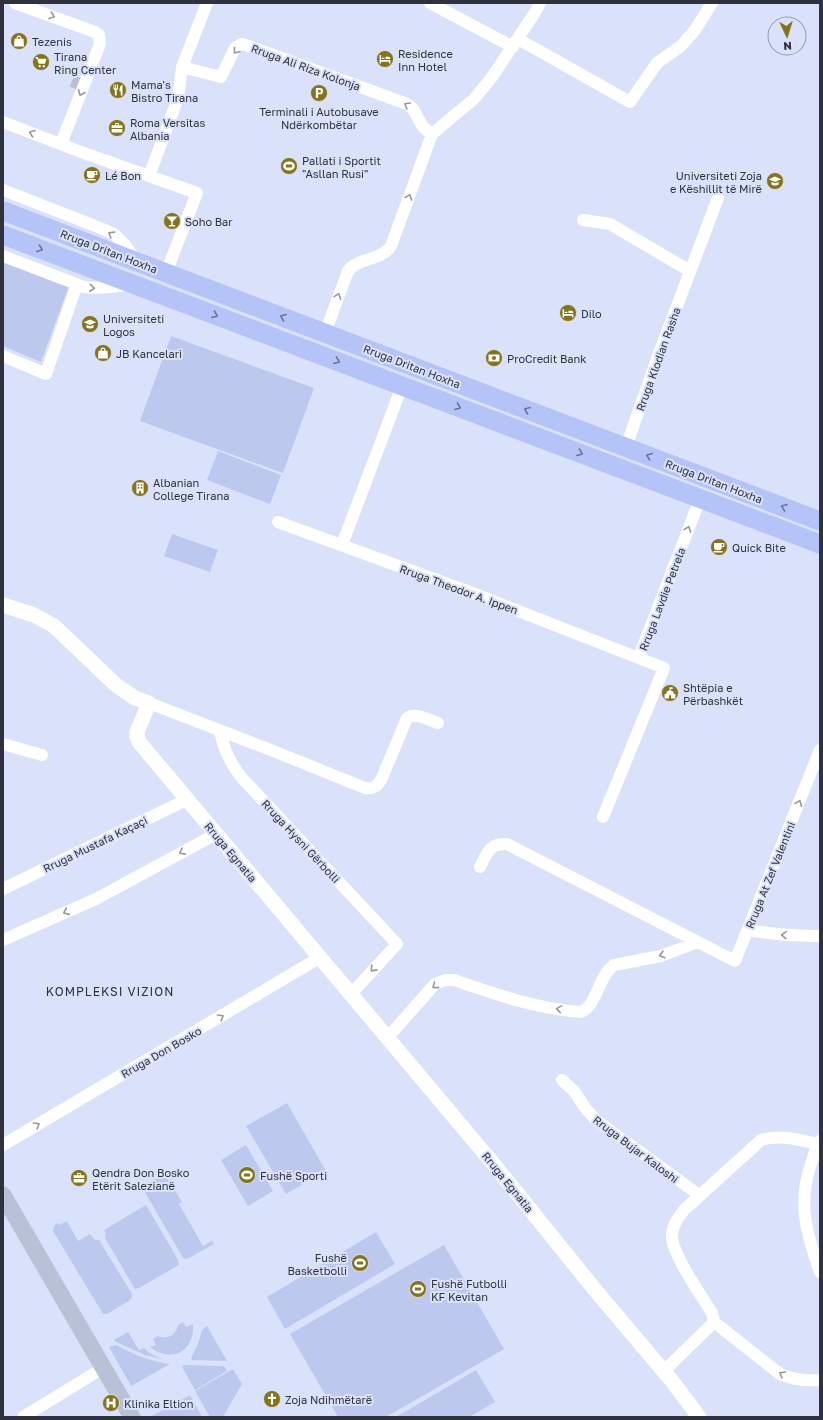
<svg xmlns="http://www.w3.org/2000/svg" width="823" height="1420" font-family="'Golos Text',sans-serif">
<rect width="100%" height="100%" fill="#dae2fb"/>
<path fill="#bcc8ed" d="M3,262l66,24 -28,76 -38,-16z
M171,336l143,52 -31,85 -143,-52z
M218,451l63,24 -11,29 -63,-24z
M172,534l46,16 -8,22 -46,-16z
M287,1103l39,68 -40,23 -40,-68z
M246,1145l27,46 -25,15 -27,-46z
M165,1174l17,28 -3,2 24,42 9,-5 2,3 -27,15 -4,-1 -41,-71z
M146,1205l31,53 2,6 -2,2 -38,22 -4,1 -30,-51 1,-5 -2,-3z
M67,1221l11,20 12,-7 5,6h4l33,54v3l-3,4 -22,13h-4l-50,-83 1,-5 4,-3 1,2z
M376,1232l19,32 -110,65 -18,-32z
M444,1245l60,104 -118,68h-48l-48,-83z
M183,1322l3,5 7,-3c2,27 -21,40 -43,23l6,-2 -3,-6 5,-3c10,4 18,-1 20,-11z
M207,1326l20,35 -35,-1 -1,-2 7,-14 4,-14z
M128,1332l11,18 5,-2 7,6 12,5 -18,-4 -29,-13 -2,-2z
M116,1345c20,11 32,15 54,19l-39,22 -22,-39z
M184,1365l40,1 3,5 -32,19 -13,-23z
M233,1369l9,15 -19,33h-13l-15,-26z
M476,1370l19,32 -26,15h-73z
M190,1395l12,22h-52z"/>
<g fill="none" stroke-linecap="round" stroke-linejoin="round">
<path stroke="#b8bfd5" stroke-width="12" stroke-dasharray="12 6" stroke-linecap="butt" d="M72,81l12,5"/>
<path stroke="#fff" stroke-width="12" d="M15,3l80,29 4,3 1,9 -39,100
M430,3l83,44
M518,39l112,63 27,-39 24,-17 14,-16 17,-27
M182,67l39,10 14,-29 7,-4 7,2 158,58c9,5 9,13 15,21 2,4 6,6 10,9
M3,122l78,30 116,41 -31,80
M149,176l29,-78 4,-31 25,-64
M3,190l95,37 16,7 10,10 13,17
M583,220l27,4 80,47
M3,256l81,31c16,2 30,0 46,-3
M325,333l23,-62c11,-14 33,-10 43,-25l41,-112 42,-35 18,-22 42,-63 6,-11
M3,356l43,18 31,-90
M626,447l32,-91 60,-158
M278,522l197,72 189,74 -61,149
M342,545l60,-159
M639,657l61,-158
M149,703l122,47 94,38c9,1 13,-2 17,-10l25,-60c9,-6 22,2 31,5
M220,731c4,19 10,32 22,47l155,166 -46,50
M3,744l39,11
M480,867c7,-14 10,-24 27,-23l228,117 85,-211
M3,889l185,-90
M748,930c24,4 47,6 72,6
M3,940l93,-41 120,-65
M388,1037l47,-53 10,-4h9c41,14 83,29 127,32 16,-6 17,-36 33,-47l47,-9 37,-14
M562,1080l12,11 12,18 10,11 103,75
M820,1141c-4,6 -6,13 -8,20 -15,40 -6,72 8,111
M818,1144c-19,-4 -37,-10 -57,-4l-77,70c-6,8 -13,17 -12,28 2,19 29,57 40,75l2,9 66,52c13,6 26,7 40,6
M3,1145l316,-187
M664,1371l50,-49
M23,1417l80,-49"/>
<path stroke="#fff" stroke-width="15" d="M3,605l31,10 20,11 62,59 19,13 14,5 -12,29v4l2,6 352,419 105,130 76,90 27,36"/>
<path stroke="#b9c1d7" stroke-width="17" d="M3,1195l129,222"/>
<path stroke="#b5c4f8" stroke-width="19" d="M3,211l817,310
M3,235l817,309"/>
</g>
<defs><path id="oneway-chevron" d="M-2-3.5L2.5 0L-2 3.5" fill="none" stroke-width="1.6" stroke-linecap="round" stroke-linejoin="round"/></defs>
<g stroke="#97989e">
<use href="#oneway-chevron" transform="translate(52 16) rotate(20)"/>
<use href="#oneway-chevron" transform="translate(236 51) rotate(128)"/>
<use href="#oneway-chevron" transform="translate(81 93) rotate(112)"/>
<use href="#oneway-chevron" transform="translate(407 105) rotate(-149)"/>
<use href="#oneway-chevron" transform="translate(32 133) rotate(-159)"/>
<use href="#oneway-chevron" transform="translate(409 197) rotate(-70)"/>
<use href="#oneway-chevron" transform="translate(111 234) rotate(-148)"/>
<use href="#oneway-chevron" transform="translate(92 288) rotate(6)"/>
<use href="#oneway-chevron" transform="translate(338 296) rotate(-70)"/>
<use href="#oneway-chevron" transform="translate(688 529) rotate(-69)"/>
<use href="#oneway-chevron" transform="translate(799 803) rotate(-68)"/>
<use href="#oneway-chevron" transform="translate(182 852) rotate(152)"/>
<use href="#oneway-chevron" transform="translate(66 912) rotate(156)"/>
<use href="#oneway-chevron" transform="translate(784 935) rotate(-177)"/>
<use href="#oneway-chevron" transform="translate(662 955) rotate(164)"/>
<use href="#oneway-chevron" transform="translate(373 969) rotate(132)"/>
<use href="#oneway-chevron" transform="translate(435 986) rotate(143)"/>
<use href="#oneway-chevron" transform="translate(559 1009) rotate(-171)"/>
<use href="#oneway-chevron" transform="translate(221 1017) rotate(-31)"/>
<use href="#oneway-chevron" transform="translate(37 1125) rotate(-31)"/>
<use href="#oneway-chevron" transform="translate(782 1374) rotate(-150)"/>
</g>
<g stroke="#6b7491">
<use href="#oneway-chevron" transform="translate(40 249) rotate(20)"/>
<use href="#oneway-chevron" transform="translate(215 315) rotate(21)"/>
<use href="#oneway-chevron" transform="translate(283 317) rotate(-159)"/>
<use href="#oneway-chevron" transform="translate(337 361) rotate(21)"/>
<use href="#oneway-chevron" transform="translate(458 407) rotate(21)"/>
<use href="#oneway-chevron" transform="translate(527 410) rotate(-159)"/>
<use href="#oneway-chevron" transform="translate(580 453) rotate(21)"/>
<use href="#oneway-chevron" transform="translate(649 456) rotate(-160)"/>
<use href="#oneway-chevron" transform="translate(784 507) rotate(-159)"/>
</g>
<defs>
<g id="shop-disc" transform="scale(0.9)"><circle r="9.5" fill="#877416" stroke="#dae2fb"/><path d="M-5-2.5h2.3a2.7 3.5 0 0 1 5.4 0H5L5.5 6h-11ZM-1.5-2.5h3a1.5 2.3 0 0 0-3 0Z" fill="#fff"/></g>
<g id="hotel-disc" transform="scale(0.9)"><circle r="9.5" fill="#877416" stroke="#dae2fb"/><path d="M-6-4.5h1.5V1H6V5H4.5V3h-9V5H-6ZM-4 0a1.8 1.8 0 1 1 3.6 0ZM.5 0V-2.5h3Q6-2.5 6 0Z" fill="#fff"/></g>
<g id="supermarket-disc" transform="scale(0.9)"><circle r="9.5" fill="#877416" stroke="#dae2fb"/><path d="M-6-5.5h2.5l.6 2H6L4.5 2H-2.5L-4.4-4H-6ZM-1.5 3.2a1.3 1.3 0 1 0 .1 0ZM3 3.2a1.3 1.3 0 1 0 .1 0Z" fill="#fff"/></g>
<g id="restaurant-disc" transform="scale(0.9)"><circle r="9.5" fill="#877416" stroke="#dae2fb"/><path d="M-5-6h1v4h1v-4h1v4h1v-4h1v5L-1.5 .5V6h-2V.5L-5-1ZM5-6V6H3V1.5H1.5Q1.5-4 5-6Z" fill="#fff"/></g>
<g id="parking-disc" transform="scale(0.9)"><circle r="9.5" fill="#877416" stroke="#dae2fb"/><path d="M-3.5-5.5H1a3.5 3.5 0 0 1 0 7H-1V5.5H-3.5ZM-1-3.4V-.6H.8a1.4 1.4 0 0 0 0-2.8Z" fill="#fff"/></g>
<g id="office-disc" transform="scale(0.9)"><circle r="9.5" fill="#877416" stroke="#dae2fb"/><path d="M-6-3h4V-5.5h4V-3h4V5H-6ZM-1-4.5V-3h2v-1.5ZM-6 0V1H6V0Z" fill="#fff"/></g>
<g id="stadium-disc" transform="scale(0.9)"><circle r="9.5" fill="#877416" stroke="#dae2fb"/><path d="M0-5a6.5 5 0 1 0 0 10a6.5 5 0 1 0 0-10ZM-3.5-1.8h7v3.6h-7Z" fill="#fff"/></g>
<g id="cafe-disc" transform="scale(0.9)"><circle r="9.5" fill="#877416" stroke="#dae2fb"/><path d="M-5.5-4.5H6V0H3Q3 3.5 0 3.5H-2.5Q-5.5 3.5-5.5 0ZM3-3.2v2h1.7v-2ZM-6 4.5H4V6H-6Z" fill="#fff"/></g>
<g id="university-disc" transform="scale(0.9)"><circle r="9.5" fill="#877416" stroke="#dae2fb"/><path d="M0-5L7-2L0 1L-7-2ZM-4 1L0 2.5L4 1V4Q0 6-4 4Z" fill="#fff"/></g>
<g id="bar-disc" transform="scale(0.9)"><circle r="9.5" fill="#877416" stroke="#dae2fb"/><path d="M-6-5H6L.8 .8V4.5H3.5V6h-7V4.5H-.8V.8Z" fill="#fff"/></g>
<g id="school-disc" transform="scale(0.9)"><circle r="9.5" fill="#877416" stroke="#dae2fb"/><path d="M0-5L7-2L0 1L-7-2ZM-4 1L0 2.5L4 1V4Q0 6-4 4Z" fill="#fff"/></g>
<g id="bank-disc" transform="scale(0.9)"><circle r="9.5" fill="#877416" stroke="#dae2fb"/><path d="M-6-4H6V4H-6ZM0-2.3a2.3 2.3 0 1 0 0 4.6a2.3 2.3 0 1 0 0-4.6Z" fill="#fff"/></g>
<g id="building-disc" transform="scale(0.9)"><circle r="9.5" fill="#877416" stroke="#dae2fb"/><path d="M-4-6H4V6H1V3H-1V6H-4ZM-2.5-4.3h1.7v1.8h-1.7ZM.8-4.3h1.7v1.8H.8ZM-2.5-1h1.7V.8h-1.7ZM.8-1h1.7V.8H.8Z" fill="#fff"/></g>
<g id="civic-disc" transform="scale(0.9)"><circle r="9.5" fill="#877416" stroke="#dae2fb"/><path d="M-.6-6.5H3V-4.5H.6V-3L4-1V1h2V6H-6V1h2V-1L-.6-3ZM-1.2 2.5V6h2.4V2.5Z" fill="#fff"/></g>
<g id="church-disc" transform="scale(0.9)"><circle r="9.5" fill="#877416" stroke="#dae2fb"/><path d="M-1.2-6h2.4v3.5h3.3v2.4h-3.3V6h-2.4V-.1h-3.3v-2.4h3.3Z" fill="#fff"/></g>
<g id="hospital-disc" transform="scale(0.9)"><circle r="9.5" fill="#877416" stroke="#dae2fb"/><path d="M-5-5h3v3.5h4V-5h3V5h-3V1.5h-4V5h-3Z" fill="#fff"/></g>
</defs>
<g fill-rule="evenodd">
<use href="#shop-disc" x="19" y="41"/>
<use href="#hotel-disc" x="385" y="59"/>
<use href="#supermarket-disc" x="41" y="62"/>
<use href="#restaurant-disc" x="118" y="90"/>
<use href="#parking-disc" x="319" y="93"/>
<use href="#office-disc" x="117" y="128"/>
<use href="#stadium-disc" x="289" y="166"/>
<use href="#cafe-disc" x="92" y="175"/>
<use href="#university-disc" x="775" y="181"/>
<use href="#bar-disc" x="172" y="221"/>
<use href="#hotel-disc" x="568" y="313"/>
<use href="#school-disc" x="90" y="324"/>
<use href="#shop-disc" x="103" y="353"/>
<use href="#bank-disc" x="494" y="358"/>
<use href="#building-disc" x="140" y="488"/>
<use href="#cafe-disc" x="719" y="547"/>
<use href="#civic-disc" x="670" y="693"/>
<use href="#stadium-disc" x="247" y="1175"/>
<use href="#office-disc" x="79" y="1178"/>
<use href="#stadium-disc" x="360" y="1263"/>
<use href="#stadium-disc" x="418" y="1289"/>
<use href="#church-disc" x="272" y="1399"/>
<use href="#hospital-disc" x="111" y="1403"/>
</g>
<g text-anchor="middle" dominant-baseline="central" stroke-width="4" stroke-linejoin="round" paint-order="stroke">
<g font-size="11" fill="#2f323c" stroke="#dae2fb" text-anchor="start">
<text x="32" y="41">Tezenis</text>
<text x="398" y="53">Residence<tspan x="398" dy="13">Inn Hotel</tspan></text>
<text x="54" y="56">Tirana<tspan x="54" dy="13">Ring Center</tspan></text>
<text x="131" y="84">Mama's<tspan x="131" dy="13">Bistro Tirana</tspan></text>
<text x="319" y="111" text-anchor="middle">Terminali i Autobusave<tspan x="319" dy="13">Ndërkombëtar</tspan></text>
<text x="130" y="122">Roma Versitas<tspan x="130" dy="13">Albania</tspan></text>
<text x="302" y="160">Pallati i Sportit<tspan x="302" dy="13">"Asllan Rusi"</tspan></text>
<text x="105" y="175">Lé Bon</text>
<text x="762" y="175" text-anchor="end">Universiteti Zoja<tspan x="762" dy="13">e Këshillit të Mirë</tspan></text>
<text x="185" y="221">Soho Bar</text>
<text x="581" y="313">Dilo</text>
<text x="103" y="318">Universiteti<tspan x="103" dy="13">Logos</tspan></text>
<text x="116" y="353">JB Kancelari</text>
<text x="507" y="358">ProCredit Bank</text>
<text x="153" y="482">Albanian<tspan x="153" dy="13">College Tirana</tspan></text>
<text x="732" y="547">Quick Bite</text>
<text x="683" y="687">Shtëpia e<tspan x="683" dy="13">Përbashkët</tspan></text>
<text x="92" y="1172">Qendra Don Bosko<tspan x="92" dy="13">Etërit Salezianë</tspan></text>
<text x="260" y="1175">Fushë Sporti</text>
<text x="347" y="1257" text-anchor="end">Fushë<tspan x="347" dy="13">Basketbolli</tspan></text>
<text x="431" y="1283">Fushë Futbolli<tspan x="431" dy="13">KF Kevitan</tspan></text>
<text x="285" y="1399">Zoja Ndihmëtarë</text>
<text x="124" y="1403">Klinika Eltion</text>
</g>
<g font-size="11" fill="#2f323c" stroke="#dae2fb">
<text transform="translate(306 67) rotate(20)">Rruga Ali Riza Kolonja</text>
<text transform="translate(109 251) rotate(21)">Rruga Dritan Hoxha</text>
<text transform="translate(658 359) rotate(-70)">Rruga Klodian Rasha</text>
<text transform="translate(412 366) rotate(21)">Rruga Dritan Hoxha</text>
<text transform="translate(714 481) rotate(21)">Rruga Dritan Hoxha</text>
<text transform="translate(459 589) rotate(20)">Rruga Theodor A. Ippen</text>
<text transform="translate(662 599) rotate(-69)">Rruga Lavdie Petrela</text>
<text transform="translate(301 841) rotate(47)">Rruga Hysni Gërbolli</text>
<text transform="translate(95 844) rotate(-26)">Rruga Mustafa Kaçaçi</text>
<text transform="translate(231 852) rotate(50)">Rruga Egnatia</text>
<text transform="translate(770 875) rotate(-68)">Rruga At Zef Valentini</text>
<text transform="translate(161 1052) rotate(-30)">Rruga Don Bosko</text>
<text transform="translate(636 1149) rotate(37)">Rruga Bujar Kaloshi</text>
<text transform="translate(508 1182) rotate(51)">Rruga Egnatia</text>
</g>
<g font-size="12" letter-spacing="1" fill="#2a2f42" stroke="#dae2fb">
<text x="110" y="991">KOMPLEKSI VIZION</text>
</g>
</g>
<rect width="823" height="1420" fill="none" stroke="#2f323c" stroke-width="8"/>
<g transform="translate(787 36) rotate(176)"><circle r="19" fill="#dae2fb" stroke="#969caf"/>
<path d="M0-3L7 15L0 10L-7 15Z" fill="#877416"/>
<text y="-6" font-size="11" font-weight="bold" text-anchor="middle" fill="#2f323c">N</text>
</g>
</svg>
